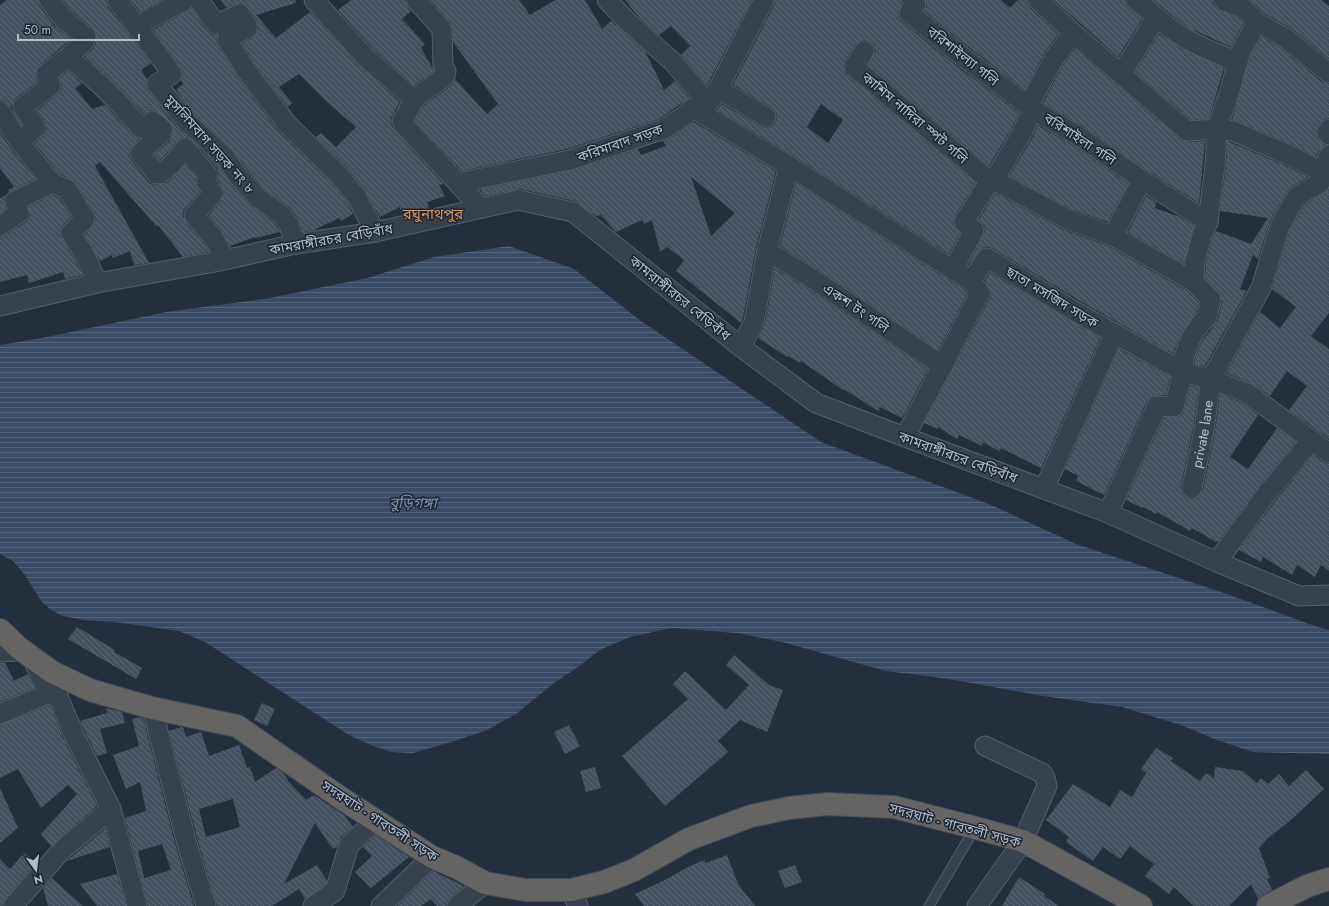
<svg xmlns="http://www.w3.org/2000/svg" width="1329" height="906" font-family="Jost,'Noto Sans Bengali',sans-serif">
<defs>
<pattern id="water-rules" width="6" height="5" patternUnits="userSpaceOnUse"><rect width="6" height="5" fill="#394c67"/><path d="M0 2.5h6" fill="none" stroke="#53647b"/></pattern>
<pattern id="building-back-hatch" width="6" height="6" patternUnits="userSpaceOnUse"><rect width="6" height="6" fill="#455162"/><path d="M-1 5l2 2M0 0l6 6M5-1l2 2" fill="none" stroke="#5d6877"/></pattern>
</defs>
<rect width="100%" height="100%" fill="#242f3e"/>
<path fill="url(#water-rules)" d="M509,246l65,23 67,52 180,121 168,62 87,40 148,49 94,34 11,3v124l-76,-2 -36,-12 -36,-15 -59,-18 -79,-11 -94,-17 -63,-8 -104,-29 -45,-9 -66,-5 -41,9 -30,13 -22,17 -24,16 -38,31 -29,16 -29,10 -45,13 -21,-1 -19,-6 -24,-11 -144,-93 -26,-11 -64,-9 -32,-2 -21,-4 -12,-7 -8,-7 -17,-27 -12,-14 -13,-7v-209l47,-8 119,-25 104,-14 97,-20 67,-21z"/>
<path fill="url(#building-back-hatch)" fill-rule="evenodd" d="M7,0h31l2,7 15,20 16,12 -32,27 -4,8 1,9 -20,15 -5,9 -6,-6 -5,-1v-95z
M63,0h43l2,7 43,56 -10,7 6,9 -1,6 2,5 27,36 13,11 -7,1 -4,3 -12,14 -6,5 -4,-6 15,-13 3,-8v-6l-3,-5 -14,-11 -5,-1 -7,4 -30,-31 -29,-27 8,-7 3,-5v-12l-4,-5 -20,-15z
M131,0h31l-22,12z
M221,0h74l1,3 -40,12 20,23 34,-26 47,52 43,38 -9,15 1,10 3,4 48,53 -4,1 6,11 -18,6 2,7 -27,6 -2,-8 -20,10 -15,-27 -19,-24 -30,-29 5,-4 15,14 20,-20 -29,-25 -28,-28 -20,13 13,16 -4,4 -31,-40 -15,-24 9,-4 5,-4 2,-6 -1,-9 -7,-11 -3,-3 -5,-3 -6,1 -10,4z
M351,0h54l3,7 3,4 -9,8 23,25 -4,4 13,23 -20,14 -41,-36 -35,-39z
M431,0h88l11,15 25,-15h30l17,29 9,-8 34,30 19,39 11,-9 14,17 -30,21 -92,30 -105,22 -47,-50 8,-15 29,-21 3,-6 32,35 11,-10 -45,-62v-13l-3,-7z
M625,0h127l-45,85 -26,-30 9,-9 -19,-20 -12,9 -19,-17z
M775,0h126l1,4 -4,8 1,5 3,5 53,43 64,48 -6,13 -24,40 -121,-101 7,-13 -1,-6 -4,-4 -6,-2 -5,2 -4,3 -10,16 -2,5 1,5 3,4 129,108 -21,33 -2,6 1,4 6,7 -11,21 -154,-97 -78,-47 4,-6 39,22 6,2 5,-1 5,-5 1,-5 -1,-5 -4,-4 -39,-23 41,-80zM821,104l22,16 -15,23 -21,-16z
M926,0h75l9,8 8,-8h9l1,4 2,4 28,26 -13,18 -20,38 -56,-43 -45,-36 3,-5z
M1054,0h71l1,4 3,4 13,11 -24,38z
M1153,0h60v4l3,4 21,9 6,7 -12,23 -44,-20z
M1250,0h71l8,6v53l-35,-29 -30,-17z
M192,8l15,23 4,3 6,1 -1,6 2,5 21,33 39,52 52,50 18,22 5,11 -12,7 -2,-3 -25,12 -11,2 -5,-13 -7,-11 -26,-18 -18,-21 -15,-20 -40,-37 -16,-22 7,-6 -2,-4 2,-5 -1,-6 -29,-39z
M1159,34l25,16 40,18 -15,51 -18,1 -56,-48z
M1261,37l20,11 41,34 7,2v34l-5,1 -4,4 -4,9 2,6 7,7 -6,5 -3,7 -23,-12 -56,-24 -5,-1 18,-63z
M1075,49l105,90 8,3 17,-1 -6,62 -51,-32 -62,-43 -43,-25 21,-40z
M68,71l14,12 -7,5 17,21 13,-4 28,30 6,4 -9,10 -1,6 2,5 16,21 4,3 5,1 11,-2 18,-18 11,12 -1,5 5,10 -15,16 -2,4v5l3,5 18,21 5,9 -26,5 -25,-32 -2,1 -56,-64 -5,4 54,97 -15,2 -4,-14 -17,7 -1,-3 -12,6 -15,-26 10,-12 1,-5 -2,-5 -18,-30 -5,-4 -12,-5 -24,-31 8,-7 3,-3 1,-5 -2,-6 -7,-12 20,-17 3,-3 1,-6 -3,-6z
M694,122l82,49 -20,77 -13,70 -2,5 -65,-52 8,-11 -17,-13 -7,5 -8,-32 -8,4 -2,-4 -26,12 -15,-17 -5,1 -21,-15 -55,-12 -35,7 -4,-4v-3l92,-19 65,-21 3,6 25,-9 -3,-5 7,-3zM691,177l44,36 -24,23z
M1037,125l37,21 54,38 -20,38 -35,-12 -64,-34 24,-39z
M0,132l10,16 25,31 -26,13 -1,-2 6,-3 -14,-19z
M1227,141l57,24 24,12 -18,11 -3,3 -17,30 -12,38 -5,-4 -13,34 6,2 -4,8 -37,67 -10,-2v-5l6,-16 17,-23 4,-18 -1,-5 -2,-4 -14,-15 1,-14 6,-25 4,-8 35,13 17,-26 -48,-7 6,-45z
M201,150l16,14 13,19 20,22 24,18 6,9 -25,6v-1l-25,9 -9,-16 -12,-15 12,-15 3,-6 -2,-7 -4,-7 1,-7 -2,-5z
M796,183l167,106 4,5 -29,56 -116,-78 -42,-26z
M1329,189v124l-18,23 18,13v90l-40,-29 18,-24 -20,-15 -17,25 -19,-13 -24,-10 33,-61 20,16 16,-21 -24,-18 18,-59 14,-25z
M995,193l69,37 44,16 79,45 12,12 -2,8 -16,23 -8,20 -91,-52 -90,-54 -5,-1 -5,1 -14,18 17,-35 -1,-6 -5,-5z
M6,195l-2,5 2,9 -6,4v-15z
M52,195l7,3 12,19 -8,8 -2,5 -1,5 16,27 6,13 -17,4 -2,-7 -34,11 -2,-8 -27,7v-45l6,-2 20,-13 4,-6 -2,-9z
M1146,196l10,6 -1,6 25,9 14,9 -10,38 -56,-32z
M775,269l35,21 118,79 -26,49 -22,-11 -2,4 -34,-22 -1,1 -42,-29 -1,2 -12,-7 -1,1 -29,-19 7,-14z
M990,273l110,65 -59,130 -40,-20 -2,3 -16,-9 -1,4 -23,-11 -2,4 -19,-12 -1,2 -13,-6 66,-125 1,-6 -6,-11z
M1119,349l51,28 -4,18 -14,1 -5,5 -43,94 -28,-14 2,-5 -13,-7z
M1191,385l8,2 -6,41 -12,58 1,6 3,4 5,3 6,-1 4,-3 3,-5 12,-58 5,-38 22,9 16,12 -28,42 18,12 29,-41 19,14 -37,44 -41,56 -1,-1 -1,1 -24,-14 -2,3 -33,-19 -1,2 -13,-7 -1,1 -16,-8 38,-83h14l5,-3z
M1313,455l9,7 7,2v107l-8,-6 -6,12 -18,-12 -5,10 -29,-18 -2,5 -22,-12 37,-50z
M77,627l38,23 -1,2 28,16 -6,11 -68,-40z
M734,655l35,30 14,5 -16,42 -27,-12 -22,21 10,11 -63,54 -43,-50 66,-57 -15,-15 12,-13 41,39 23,-25 -23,-20z
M0,663h5l9,18 14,-7 3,8 3,6 -34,14z
M262,703l13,6 -8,17 -13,-6z
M50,705l14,35 33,66 -46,40 -10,-12 36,-40 -9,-9 -27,23 -23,-39 -18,9v-53z
M106,708l16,4 3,11 -25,6 7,24 -10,3 -17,-35 27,-8z
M139,717l4,1 33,129 18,59h-46l-23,-88 21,-7 -6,-29 -14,7 -13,-34 26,-9 -7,-27zM162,844l9,26 -27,8 -6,-27z
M569,725l11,21 -15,8 -11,-22z
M181,727h2l3,10 15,-5 8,24 30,-11 8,23 3,-1 5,15 21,-14 7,5 6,9 17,18 8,-5 30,20 9,12 -12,10 -4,10 -4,2 -18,-26 -31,61 33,-19 10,16 -1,3 -21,15 -6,-10 -27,17h-55l-19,-65 -29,-110zM233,799l7,28 -34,10 -7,-28z
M1156,748l17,10 -2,3 29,20 6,-8 8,5 1,-11 28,4 14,12 4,-5 7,6 11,-10 10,12 17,-16 18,19 -32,30 -24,19 -9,10 11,30 -3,1 5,11 -14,9 -7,-15 -22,22h-35l-20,-19 -5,7 -24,-18 9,-12 -24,-18 -10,13 -17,-12 -10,14 -27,-19 3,-5 -23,-17 27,-36 37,23 10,-17 12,7 14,-24 -5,-4z
M595,767l6,21 -15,4 -6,-21z
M0,788l18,40 -18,15z
M105,829l5,18 -43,14 2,-2z
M376,835l33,22 -38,31 -16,-16 17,-16 -9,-9z
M24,853l12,10 -31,36 -3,7h-2v-47l10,10z
M727,855l11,29 17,22h-111l-9,-12 28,-13 25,-14 16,-7 2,3z
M795,865l7,17 -17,6 -7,-17z
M433,871l31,15 -14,12 -3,4 -1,4h-9l-6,-7 -10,7h-24z
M117,874l9,32h-29l-17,-22z
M1019,877l26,17 -1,2 15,10h-57z
M52,878l12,11 19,17h-35l-5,-18z"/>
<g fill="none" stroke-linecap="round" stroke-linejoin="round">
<g stroke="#565f6c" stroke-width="11">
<path id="service" d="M929,906l46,-78"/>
</g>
<g stroke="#565f6c" stroke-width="21">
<g id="minor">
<path d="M49,0l15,20 22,16 -1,5 -17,16c27,21 51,45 73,71h3l9,-7 10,9 -1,3 -22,20 16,21h4l13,-11 12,-15 23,27 -2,6 7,12 -19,22 19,22 12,22"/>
<path d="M117,0l54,72 1,2 -15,10 27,35 41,38 13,19 20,22 24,17 7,10 7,19"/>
<path d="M199,0l17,24 24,-10 1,1 6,10v4l-19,8 -1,3 21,33 39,51 51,50 19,23 18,35"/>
<path d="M314,0l51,57 49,42 -8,16 -4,5 1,4 78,84"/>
<path d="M607,0l20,21 46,41 35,41"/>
<path d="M912,0l4,4 -7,9 53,43 70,53 48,28 62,43 66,42"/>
<path d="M1038,0l35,33 114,98 30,-2 16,2 56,24 33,17"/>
<path d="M1136,0c13,10 25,22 38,31 20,14 42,22 64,31"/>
<path d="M1225,0l-1,1 19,7 14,14 30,17 42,34"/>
<path d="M136,26l49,-26"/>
<path d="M864,51l-10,16 136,114"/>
<path d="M1121,74l35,-56"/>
<path d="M718,89l48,28"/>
<path d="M414,99l31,-23 1,-5 -3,-6 -1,-36 -26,-29"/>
<path d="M693,108l96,58 182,115 16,-23 89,54 107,60 28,7 36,14 82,60"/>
<path d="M1032,109l-2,-6 25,-46 18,-24"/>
<path d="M0,111l19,30 33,42 15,6 18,30 -14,14 15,24 11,26"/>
<path d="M1329,129l-2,3 2,3"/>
<path d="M19,141l17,-13 -13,-21 28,-22 -5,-7v-4l22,-17"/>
<path d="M994,180l75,40 44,16 81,46"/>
<path d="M458,183l112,-23 94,-31 20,-13 9,-8 15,-5 10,-14 46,-89"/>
<path d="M0,226l19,-13 -4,-12 37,-18"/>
<path d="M1113,236l29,-56"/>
<path d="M767,251l49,30 127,85"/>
<path d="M953,270l21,-40 -10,-8 26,-41 4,-1 29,-49 9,-22"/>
<path d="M0,306l97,-23 118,-21 81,-18 79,-12 143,-32 55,12 168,135 75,56 89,34 203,76 109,49 82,34 30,-1"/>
<path d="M741,347l13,-25 13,-71 22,-85"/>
<path d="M905,437l75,-144 -9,-12"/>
<path id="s1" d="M1192,488l12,-58 7,-51 50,-91 19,-62 16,-29 24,-14 2,-11 7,-17"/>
<path d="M1044,489l70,-155"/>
<path d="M1108,513l49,-107 17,1 9,-35 1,-15 7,-19 10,-15 6,-6 4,-17 -17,-18 1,-20 7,-27 6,-13 7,-57 2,-36 13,-39 10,-37 17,-31"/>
<path d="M1217,562l50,-69 44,-52"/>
<path d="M0,652l17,-1"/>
<path d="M35,665l20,24 19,46 37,74 26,97"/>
<path d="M152,708l35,136 19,62"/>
<path d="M0,714l50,-21 -10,-16"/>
<path d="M571,890l7,16"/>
<path d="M13,906l48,-55 50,-42"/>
<path d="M313,906l22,-15 14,-46 27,-25"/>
<path d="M381,906l51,-49"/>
<path d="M457,906l28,-23"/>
<path d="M977,906l46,-65 24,-55 -2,-8 -3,-5 -57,-27"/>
</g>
</g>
<g stroke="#434c59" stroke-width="24">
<path id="trunk" d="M0,630l19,18 33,24 38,18 62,18 85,18 104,72 91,59 24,10 29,16 41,7h45l33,-8 30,-12 55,-31 62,-23 38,-8 38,-4 67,3 82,21 47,13 118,65
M1268,906l39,-20 22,-7"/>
</g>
<use href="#service" stroke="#38414e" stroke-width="9"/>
<use href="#minor" stroke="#38414e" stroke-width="19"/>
<use href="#trunk" stroke="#656462" stroke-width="22"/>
</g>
<g text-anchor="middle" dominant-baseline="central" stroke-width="3" stroke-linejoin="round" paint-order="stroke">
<g font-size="14" fill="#b4bcc9" stroke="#1d2633">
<text transform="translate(963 56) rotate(38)">বরিশাইল্যা গলি</text>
<text transform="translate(915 118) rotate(40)">কাশিম নাদিরা স্পট গলি</text>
<text transform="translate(1080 139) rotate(33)">বরিশাইলা গলি</text>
<text transform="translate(620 143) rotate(-19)">করিমাবাদ সড়ক</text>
<text transform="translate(210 144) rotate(48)">মুসলিমবাগ সড়ক নং ৮</text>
<text transform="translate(331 239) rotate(-10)">কামরাঙ্গীরচর বেড়িবাঁধ</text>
<text transform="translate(1052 297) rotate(31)">ছাতা মসজিদ সড়ক</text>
<text transform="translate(680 298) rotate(39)">কামরাঙ্গীরচর বেড়িবাঁধ</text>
<text transform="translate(856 308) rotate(34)">একশ টং গলি</text>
<text stroke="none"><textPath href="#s1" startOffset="55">private lane</textPath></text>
<text transform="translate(958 457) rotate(20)">কামরাঙ্গীরচর বেড়িবাঁধ</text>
<text transform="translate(380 821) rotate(33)">সদরঘাট - গাবতলী সড়ক</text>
<text transform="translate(955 825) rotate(15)">সদরঘাট - গাবতলী সড়ক</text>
</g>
<g font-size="15" fill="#d59563" stroke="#1d2633">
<text x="433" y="214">রঘুনাথপুর</text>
</g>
<g font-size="15" font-style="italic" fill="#7c92b1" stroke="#1d2633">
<text x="413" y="503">বুড়িগঙ্গা</text>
</g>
</g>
<g transform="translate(36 870) rotate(166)" stroke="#1d2633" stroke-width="3" paint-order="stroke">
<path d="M0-3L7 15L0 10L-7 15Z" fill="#b4bcc9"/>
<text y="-6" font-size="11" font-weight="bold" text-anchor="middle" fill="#b4bcc9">N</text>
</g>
<path d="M18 34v6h121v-6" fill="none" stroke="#b4bcc9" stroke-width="2"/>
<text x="24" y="34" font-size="12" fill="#b4bcc9" stroke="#1d2633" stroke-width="3" paint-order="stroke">50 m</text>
</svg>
